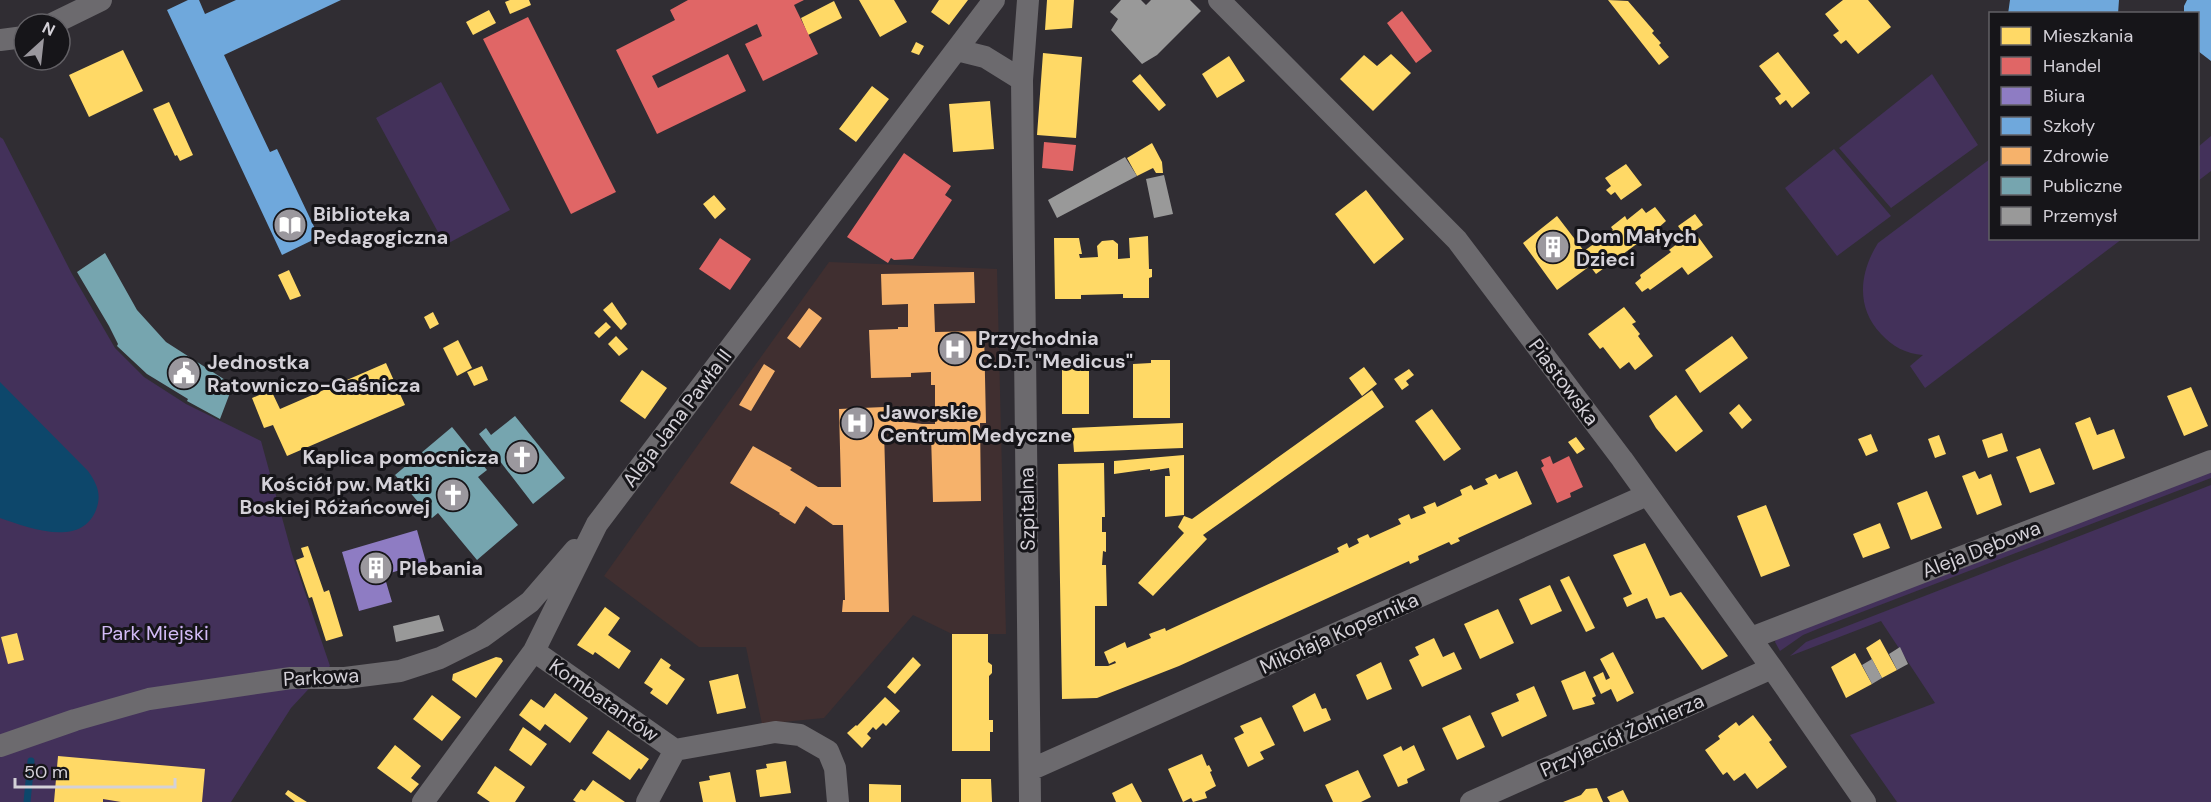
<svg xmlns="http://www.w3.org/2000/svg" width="2211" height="802" font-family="'DM Sans',sans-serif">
<rect width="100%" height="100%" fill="#302d33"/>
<path fill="#402f30" d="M829,262l168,7 9,365h-54l-39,-19 -89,103 -62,6 -16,-77h-47l-95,-71z"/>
<path fill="#43315a" d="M1932,74l46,71 -87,63 -52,-60z
M441,82l69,128 -65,35 -69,-127z
M2211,136v35l-13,10v-34z
M0,137l3,2 69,135 43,74 29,29 42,27 75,37 31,113 38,112 -39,42 -60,94h-231z
M1834,149l57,67 -54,40 -52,-68z
M1990,159v79l132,1 -197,149 -15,-22 13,-11c-17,-1 -31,-9 -42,-21 -25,-26 -22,-61 -3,-91z
M2211,470v8l-391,150 -17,7 -23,16 -5,-9 1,-3z
M2211,485v317h-314l-47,-67 85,-32 -54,-82 -91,35 16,-14z"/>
<path fill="#0d476b" d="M0,382l88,89c9,13 14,23 8,39 -15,38 -67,18 -96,8z"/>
<path fill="#ffd966" d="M510,0h19l2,5 -21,9 -5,-12z
M859,0h35l13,22 -27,15z
M939,0h29l-19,25 -18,-13z
M1047,0h27l-2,28 -27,2z
M1608,0l20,1 26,30 -2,2 9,10 -2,2 10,12 -10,8z
M1843,0h25l23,27 -33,27 -12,-14 -5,4 -8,-9 6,-4 -14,-17z
M834,1l8,17 -34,17 -7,-17z
M489,10l7,13 -23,12 -7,-13z
M916,42l8,4 -5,9 -8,-3z
M123,50l20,41 -54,26 -20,-42z
M1778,52l32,41 -18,15 -6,-8 -6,5 -5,-7 6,-4 -22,-28z
M1043,53l39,4 -6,81 -39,-3z
M1391,54l20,19 -38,38 -33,-32 24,-24 13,11z
M1229,56l16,25 -28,17 -15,-24z
M1140,74l26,31 -7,6 -27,-30z
M872,86l17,13 -33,43 -17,-13z
M990,101l4,48 -41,3 -4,-48z
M169,102l24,53 -13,6 -3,-6 -2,1 -22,-47z
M1152,143l10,19 1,11h-7l-3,-5 -16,8 -10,-18z
M1626,164l16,21 -21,15 -6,-8 -4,3 -5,-5 5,-4 -6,-8z
M1366,190l38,49 -30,25 -39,-50z
M714,195l12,14 -11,10 -12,-15z
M1655,207l11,14 -9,8 -61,45 -6,-8 -33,24 -34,-47 34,-27 27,35 29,-21 -2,-3 14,-11 2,4 15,-12 4,5z
M1695,214l8,11 -9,6 19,26 -25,18 -6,-8 -32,23 -2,-2 -6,4 -7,-9 6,-5 -1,-3 31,-23 -2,-2 17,-13 -8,-11z
M1148,236l1,33h3v8l-3,1v20h-26v-4l-42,1v4h-26l-1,-61h25l3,16h-3l1,4 18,-1 -1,-11 5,-5 11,-1 5,4v15l12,-1 -1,-20z
M289,270l12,26 -11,4 -12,-25z
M612,302l15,22 -6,6 -18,-20z
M1624,307l12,15 -4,2 8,10 -2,2 15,20 -18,14 -6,-8 -9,7 -17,-22 -3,2 -12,-15z
M433,312l6,12 -9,5 -6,-12z
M606,322l5,5 -12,11 -5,-5z
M616,336l12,13 -9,7 -11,-12z
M1732,336l16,22 -48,35 -15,-23z
M458,340l14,28 -15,8 -14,-28z
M1062,358h27v56h-27z
M1151,360h19v58h-37v-54l18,-1z
M386,363l19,42 -118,51 -14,-31 -9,3 -12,-30 19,-8 9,19z
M482,366l6,14 -14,6 -7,-14z
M1364,367l13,17 -15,12 -13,-18z
M1409,369l5,6 -8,6 3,4 -7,5 -8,-11z
M642,370l25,18 -22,31 -25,-18z
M2191,387l17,39 -24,10 -17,-40z
M1372,390l12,17 -181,128 4,4 -54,57 -15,-13 46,-50 -6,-6 6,-11 8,3z
M1676,395l27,36 -27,21 -20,-24 -7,-12z
M1739,404l13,16 -10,9 -13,-16z
M1432,409l29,40 -17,12 -29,-40z
M2090,417l7,18 17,-6 11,29 -32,12 -18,-47z
M1183,423v25l-109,4 -2,-24z
M2002,433l6,18 -20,7 -6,-18z
M1871,434l7,17 -12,5 -8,-17z
M1939,435l7,19 -11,4 -7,-19z
M1576,437l9,12 -8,5 -9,-12z
M2040,448l15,36 -25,9 -14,-36z
M1184,455v60l-19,2v-41h5l-1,-8 -19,3v-2l-36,5v-13z
M1104,463l1,54h-3v15h4v20l-3,-1 -1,14h4l1,41h-12v60h13l8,-3 -1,-2 -6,3 -5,-12 21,-10 2,6 24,-10 -2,-4 16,-6 1,3 173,-79 -2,-4 10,-5 2,5 10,-5 -2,-4 11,-5 2,4 31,-14 -3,-5 11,-5 2,5 15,-6 -3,-6 12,-5 2,5 25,-12 -2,-5 11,-5 3,5 14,-6 -3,-5 11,-5 3,5 18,-8 15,33 -74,34 2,3 -9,4 -2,-3 -31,14 1,4 -9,4 -1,-3 -230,105 -82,32 -35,1 -4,-235z
M1975,471l4,8 12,-5 11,31 -25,10 -15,-39z
M1927,491l15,37 -31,12 -14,-37z
M1766,505l24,61 -29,11 -24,-61z
M1880,523l10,25 -27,10 -10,-24z
M1645,543l25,53 11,-4 47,64 -26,14 -38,-53 -8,2 -9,-21 -20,9 -4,-9 9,-4 -19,-39z
M308,546l16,46 5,-2 14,46 -17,5 -14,-44 -3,1 -13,-38 8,-3 -3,-9z
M1569,576l26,52 -9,4 -26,-52z
M1550,585l12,26 -31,14 -12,-26z
M605,607l15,11 -12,17 23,16 -12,18 -24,-17 -2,3 -16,-10z
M1498,609l16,34 -34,16 -16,-35z
M17,633l7,27 -16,4 -7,-27z
M952,634h36v28l4,3v8l-3,3v44h4v12h-3v19h-38z
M1434,638l9,19 11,-5 8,17 -40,18 -13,-27 10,-5 -4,-8z
M1880,639l17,31 -15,8 -16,-30z
M1613,652l21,41 -17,9 -6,-13 -10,5 -8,-17 10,-5 3,8 4,-2 -10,-19z
M1855,653l17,31 -26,14 -15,-31z
M496,657l5,1 2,3 -27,37 -24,-18 1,-6z
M913,657l8,8 -26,29 -8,-7z
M661,658l10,7 -2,3 16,11 -18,26 -17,-12 3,-4 -9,-6z
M1381,662l11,27 -25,11 -11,-25z
M1585,671l11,25 -4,2 3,6 -22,6 -12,-29z
M738,674l8,34 -29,6 -8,-33z
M1534,686l13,30 -45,21 -11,-24 28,-12 -3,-7z
M555,693l33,25 -18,25 -25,-19 -5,7 -21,-16 12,-16 13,9z
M1315,693l7,16 4,-1 5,12 -27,12 -12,-26z
M432,695l29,22 -19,24 -29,-22z
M885,697l15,14 -14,15 -3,-3 -7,7 -3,-3 -6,7 4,4 -9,10 -15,-15 9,-8 1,1z
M1470,715l15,32 -28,13 -15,-32z
M1753,715l19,25 -3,2 18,25 -30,22 -12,-16 -11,8 -7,-9 -4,3 -18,-25 15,-11 -2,-3 18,-14 3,4z
M1261,717l14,28 -15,7 4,7 -16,8 -14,-29 10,-5 -4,-7z
M523,727l24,17 -16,22 -22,-16z
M608,730l41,29 -8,11 -2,-2 -9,12 -38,-27z
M395,745l26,21 -10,12 8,6 -8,9 -34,-25z
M1414,745l11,25 -18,9 1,4 -10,4 -15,-32 18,-9 2,5z
M1202,754l5,12 2,-1 3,6 -2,1 6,14 -11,6 2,6 -14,4 -2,-4 -8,4 -15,-33z
M58,756l147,13 -3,33h-81l-18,-3v3h-49z
M786,761l5,32 -31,4 -4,-27 11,-2 -1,-4z
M495,766l30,21 -10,15h-25l-13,-9z
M1358,770l13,27 -10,5h-28l-8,-17z
M730,772l6,30h-33l-4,-20 11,-2 -1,-4z
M961,779h30l1,23h-31z
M593,780l32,22h-49l-3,-2 8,-11 4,2z
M1132,783l10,19h-26l-4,-9z
M869,784l32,1v17h-32z
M1597,788l6,14h-40l18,-7 5,-6z
M288,790l11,7 8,5h-12l-10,-8z
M1623,790l6,12h-19l-3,-5z"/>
<path fill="#e06666" d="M688,0h116l-10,5 24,49 -55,27 -18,-37 17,-8 -5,-12 -105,52 6,12 70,-34 18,37 -89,43 -41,-84 59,-30 -5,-10z
M1402,11l30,40 -16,12 -29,-40z
M528,17l88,175 -45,22 -88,-175z
M1044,142l32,3 -3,26 -31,-3z
M904,153l47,33 -6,9 7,5 -39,59 -19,1 -3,-2 -3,5 -41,-26z
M720,238l31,21 -21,31 -31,-21z
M1550,456l3,8 16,-8 14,31 -13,6 1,4 -14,6 -16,-35 3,-2 -3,-6z"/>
<path fill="#8e7cc3" d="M417,530l9,32 -42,13 8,27 -33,9 -17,-59z"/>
<path fill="#6fa8dc" d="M188,0h11l6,14 31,-14h105l-117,55 46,97 7,-3 42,88 -37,18 -115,-245z
M2010,0h109l-1,14h-110z
M2187,0h24v61l-13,-10v-37h-14v-8z"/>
<path fill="#f6b26b" d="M974,272l1,31 -41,1 1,28 49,-1 2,92h-6l1,78 -48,1 -2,-67 -47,-5 5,182h-47l1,-12h2l-2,-75h-10l-27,-19 -11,18 -16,-10 1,-1 -50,-30 23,-37 39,22 -2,2 28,17h23l-2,-78 45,-2v12l38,5h13v-39h-4v-13l-20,1v4l-40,1 -2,-48 29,-1v-2h10v-23l-26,1 -1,-31z
M809,308l13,10 -22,30 -13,-10z
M764,364l11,7 -24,40 -12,-6z"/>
<path fill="#76a5af" d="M105,253l32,57 29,32 67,43 -13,34 -33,-18 1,-2 -41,-25 -30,-28 1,-2 -9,-18 -32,-54z
M515,416l50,62 -32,26 -54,-70 7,-6 5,7z
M452,427l35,43 -9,7 40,48 -41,35 -39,-47 -6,5 -37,-43z"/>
<path fill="#999" d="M1121,0h20l5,5 5,-5h39l11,11 -44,44 -15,9 -31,-34 7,-11 -8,-7z
M1125,157l12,19 -80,42 -9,-18z
M1164,175l9,39 -19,4 -8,-39z
M439,615l5,16 -48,11 -3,-16z
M1900,647l8,17 -11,6 -8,-16z
M1872,659l10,19 -10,6 -10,-19z"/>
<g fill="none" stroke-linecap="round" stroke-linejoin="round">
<path stroke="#0d476b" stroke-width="7" d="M27,802l4,-41"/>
<path stroke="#6c6a6e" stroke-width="22" d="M1028,0l-6,80 8,722
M1219,0l238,240 165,219 150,209 93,134
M52,24l49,-24
M0,40l24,-3
M957,50l28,7 37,23
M1751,638l460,-177
M534,651l141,99 100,-18 25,3 28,16 7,17 3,34
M0,746l75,-26 74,-21 142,-21h54l55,-7 40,-13 42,-21 48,-35 45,-52
M1030,770l617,-275
M423,802l111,-151 63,-127 397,-524
M647,802l28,-52
M1471,802l301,-134"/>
</g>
<defs>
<g id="library-disc" transform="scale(1.725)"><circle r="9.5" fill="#9b989e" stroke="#161519"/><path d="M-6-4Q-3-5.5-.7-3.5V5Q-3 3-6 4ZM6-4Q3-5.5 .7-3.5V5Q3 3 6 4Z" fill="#fff"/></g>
<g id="building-disc" transform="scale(1.725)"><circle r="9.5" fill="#9b989e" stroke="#161519"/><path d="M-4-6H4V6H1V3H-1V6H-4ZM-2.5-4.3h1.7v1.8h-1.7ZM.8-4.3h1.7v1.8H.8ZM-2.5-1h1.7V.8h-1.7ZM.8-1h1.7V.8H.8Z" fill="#fff"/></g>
<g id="hospital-disc" transform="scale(1.725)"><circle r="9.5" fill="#9b989e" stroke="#161519"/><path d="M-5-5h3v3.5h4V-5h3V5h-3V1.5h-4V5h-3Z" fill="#fff"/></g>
<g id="civic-disc" transform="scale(1.725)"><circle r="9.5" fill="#9b989e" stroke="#161519"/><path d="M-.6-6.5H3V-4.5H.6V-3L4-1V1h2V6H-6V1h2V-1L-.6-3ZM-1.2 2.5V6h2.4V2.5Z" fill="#fff"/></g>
<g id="church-disc" transform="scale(1.725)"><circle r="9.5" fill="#9b989e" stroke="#161519"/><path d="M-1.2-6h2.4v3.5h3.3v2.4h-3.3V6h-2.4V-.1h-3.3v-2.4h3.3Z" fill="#fff"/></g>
</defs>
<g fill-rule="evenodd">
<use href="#library-disc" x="290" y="225"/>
<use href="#building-disc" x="1553" y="247"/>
<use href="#hospital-disc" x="955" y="349"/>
<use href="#civic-disc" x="184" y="373"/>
<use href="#hospital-disc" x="857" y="423"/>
<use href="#church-disc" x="522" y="457"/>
<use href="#church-disc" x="453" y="495"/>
<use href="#building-disc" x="376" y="568"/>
</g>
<g text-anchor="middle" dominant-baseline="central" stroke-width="6" stroke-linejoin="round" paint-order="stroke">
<g font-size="20" font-weight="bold" fill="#d4d1d8" stroke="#161519" text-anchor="start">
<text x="313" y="214">Biblioteka<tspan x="313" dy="23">Pedagogiczna</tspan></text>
<text x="1576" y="236">Dom Małych<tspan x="1576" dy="23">Dzieci</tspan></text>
<text x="978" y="338">Przychodnia<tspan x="978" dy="23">C.D.T. "Medicus"</tspan></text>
<text x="207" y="362">Jednostka<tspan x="207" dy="23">Ratowniczo-Gaśnicza</tspan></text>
<text x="880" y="412">Jaworskie<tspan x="880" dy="23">Centrum Medyczne</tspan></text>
<text x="499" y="457" text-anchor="end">Kaplica pomocnicza</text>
<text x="430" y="484" text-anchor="end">Kościół pw. Matki<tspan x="430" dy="23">Boskiej Różańcowej</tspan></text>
<text x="399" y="568">Plebania</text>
</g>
<g font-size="20" fill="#d4d1d8" stroke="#161519">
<text transform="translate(1564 382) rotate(53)">Piastowska</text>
<text transform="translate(677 418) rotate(-53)">Aleja Jana Pawła II</text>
<text transform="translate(1027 509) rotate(-91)">Szpitalna</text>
<text transform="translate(1981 549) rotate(-21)">Aleja Dębowa</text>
<text transform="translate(1339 633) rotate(-24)">Mikołaja Kopernika</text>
<text transform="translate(321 677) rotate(-3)">Parkowa</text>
<text transform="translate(604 700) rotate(35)">Kombatantów</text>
<text transform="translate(1622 735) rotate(-24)">Przyjaciół Żołnierza</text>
</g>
<g font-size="20" fill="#d2bbf6" stroke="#161519">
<text x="155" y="633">Park Miejski</text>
</g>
</g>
<rect x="1989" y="12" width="210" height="228" fill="#161519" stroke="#626065" stroke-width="1.5"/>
<rect x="2001" y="27" width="30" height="18" fill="#ffd966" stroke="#626065" stroke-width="1.5"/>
<text x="2043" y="42" font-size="18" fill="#d4d1d8">Mieszkania</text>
<rect x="2001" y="57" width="30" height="18" fill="#e06666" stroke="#626065" stroke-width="1.5"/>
<text x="2043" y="72" font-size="18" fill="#d4d1d8">Handel</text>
<rect x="2001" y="87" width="30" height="18" fill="#8e7cc3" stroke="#626065" stroke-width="1.5"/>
<text x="2043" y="102" font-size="18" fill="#d4d1d8">Biura</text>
<rect x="2001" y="117" width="30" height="18" fill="#6fa8dc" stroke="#626065" stroke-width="1.5"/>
<text x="2043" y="132" font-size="18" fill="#d4d1d8">Szkoły</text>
<rect x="2001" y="147" width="30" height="18" fill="#f6b26b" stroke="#626065" stroke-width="1.5"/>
<text x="2043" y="162" font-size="18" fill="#d4d1d8">Zdrowie</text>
<rect x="2001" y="177" width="30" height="18" fill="#76a5af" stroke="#626065" stroke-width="1.5"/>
<text x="2043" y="192" font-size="18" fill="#d4d1d8">Publiczne</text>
<rect x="2001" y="207" width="30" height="18" fill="#999999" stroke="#626065" stroke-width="1.5"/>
<text x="2043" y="222" font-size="18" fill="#d4d1d8">Przemysł</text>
<g transform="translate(42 42) rotate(27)"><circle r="28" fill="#161519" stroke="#626065" stroke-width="1.5"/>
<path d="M0-4.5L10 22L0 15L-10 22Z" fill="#9b989e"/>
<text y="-9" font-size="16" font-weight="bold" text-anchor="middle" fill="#d4d1d8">N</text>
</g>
<path d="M15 778v9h160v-9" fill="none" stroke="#d4d1d8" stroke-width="3"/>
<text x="24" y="778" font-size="18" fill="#d4d1d8" stroke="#161519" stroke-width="4.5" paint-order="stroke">50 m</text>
</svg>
